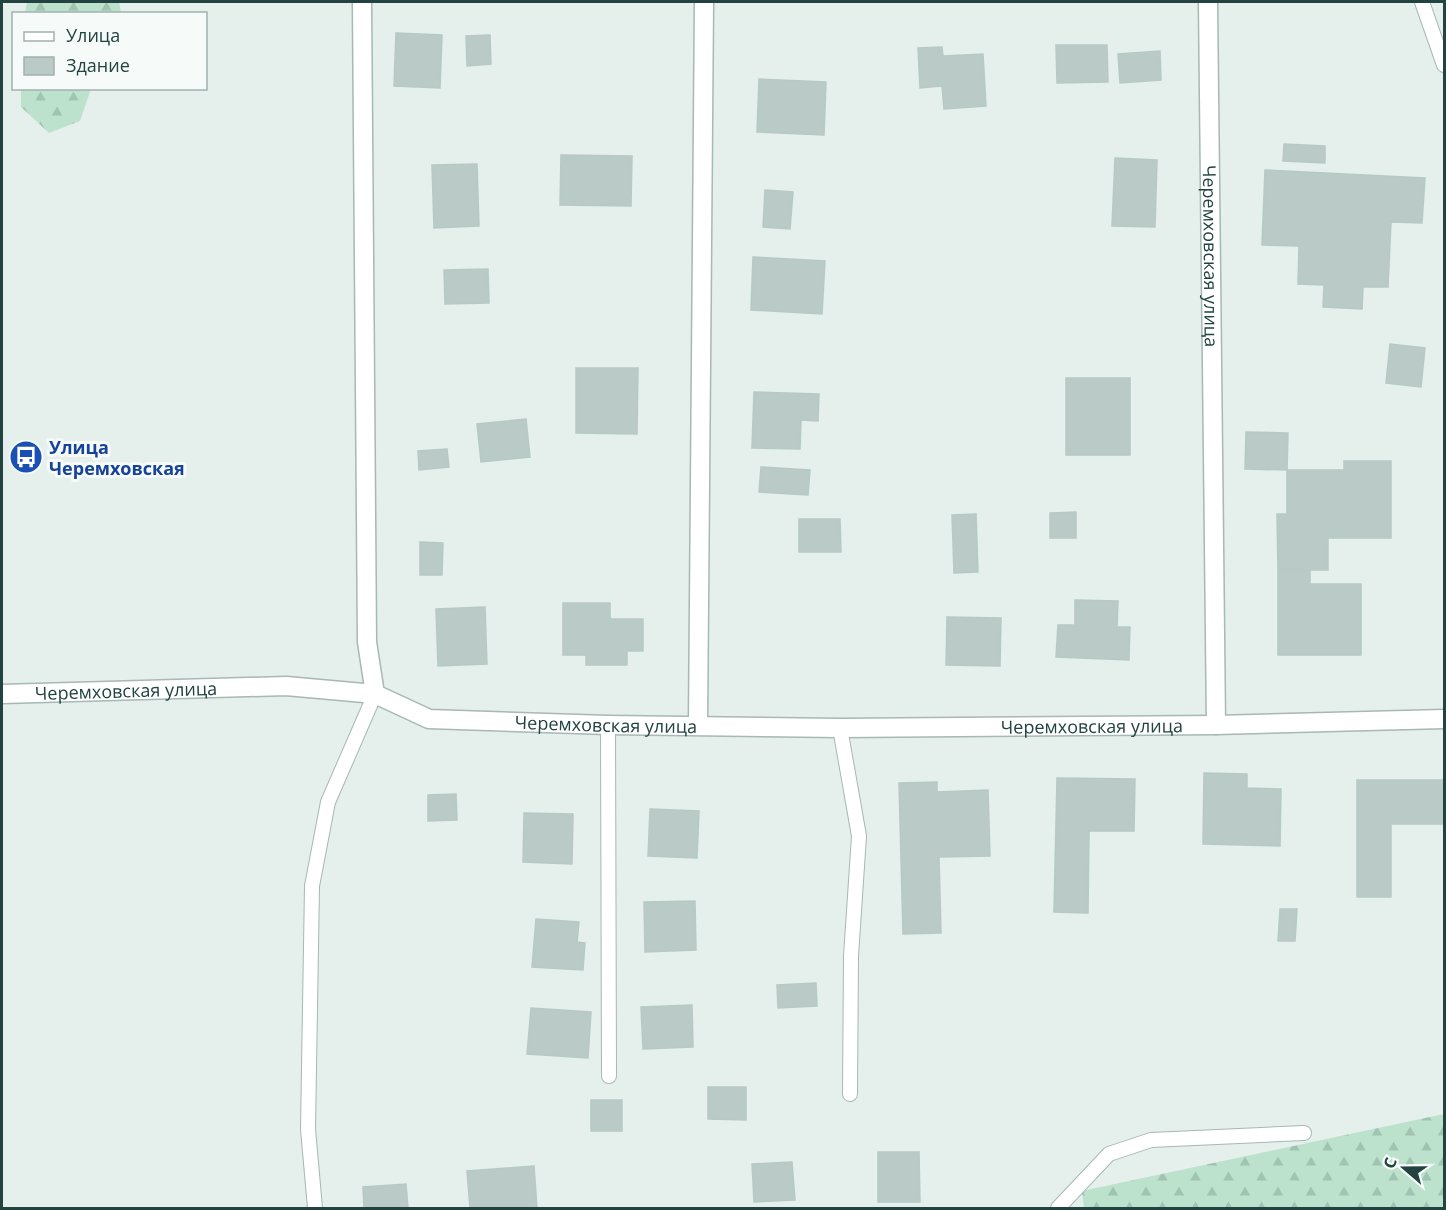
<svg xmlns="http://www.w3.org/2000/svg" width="1446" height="1210" font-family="'Open Sans',sans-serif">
<defs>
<pattern id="forest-firs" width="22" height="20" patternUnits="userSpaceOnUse" patternTransform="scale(1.5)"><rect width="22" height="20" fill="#bce2cd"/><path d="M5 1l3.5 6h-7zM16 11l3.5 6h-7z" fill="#a1c3b1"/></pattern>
</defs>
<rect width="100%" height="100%" fill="#e5efec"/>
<path fill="url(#forest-firs)" d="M27,2h92l2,11h-96z
M21,89v-1l70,1 -11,32 -31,12 -28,-26z
M1444,1114v94h-360l-2,-17z"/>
<path fill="#bacac6" stroke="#b6cac5" stroke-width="1.5" d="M396,33l46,2 -2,53 -46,-2z
M490,35l1,29 -24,2 -1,-30z
M1056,45h51l1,37 -51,1z
M942,47l1,9 40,-2 3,52 -42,3 -2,-23 -22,2 -2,-40z
M1160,51l1,29 -41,3 -2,-29z
M759,79l67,3 -2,53 -67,-3z
M1284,144l41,2v17l-42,-2z
M561,155l71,1 -1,50 -71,-1z
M1115,158l42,2 -2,67 -43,-1z
M477,164l2,62 -45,2 -2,-63z
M1265,170l160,8 -3,45 -31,-1 -3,65h-25l-1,22 -39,-2 1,-22 -26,-1 1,-38 -37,-1z
M765,190l28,2 -3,37 -27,-2z
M753,257l72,4 -3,53 -71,-4z
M488,269l1,34 -44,1 -1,-34z
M1390,344l35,4 -4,39 -35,-4z
M576,368h62l-1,66 -61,-1z
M1066,378h64v77h-64z
M754,392l65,2 -1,27 -17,-1 -1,29 -48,-1z
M526,419l4,38 -49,5 -4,-38z
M1246,432l42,1 -1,37 -42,-1z
M447,449l2,18 -30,3 -1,-19z
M1344,461h47v77h-63v32h-50l-1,-56h10v-44h57z
M761,467l49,3 -2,25 -49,-3z
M1076,512v26h-26v-25z
M976,514l2,58 -24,1 -2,-58z
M799,519h41l1,33h-42z
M420,542l23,1 -1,32h-22z
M1278,570h32v14h51v71h-83z
M1075,600l43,1 -1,26h13l-1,33 -73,-3 2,-32h17z
M563,603h47v16h33v32h-16v14h-41v-10h-23z
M485,607l2,57 -49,2 -2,-57z
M947,617l54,1 -1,48 -54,-1z
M1204,773l43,1v14l34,1 -1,57 -77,-2z
M1057,778l78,1 -1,52h-45l-1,82 -34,-1z
M1357,780h87v44h-53v73h-34z
M937,782v10l51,-2 2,66 -51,1 2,76 -38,1 -4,-151z
M456,794l1,26 -29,1v-26z
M650,809l49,2 -2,47 -49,-2z
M524,813l49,1 -1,50 -49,-2z
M695,901l1,49 -51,2 -1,-50z
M1280,909h17l-2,32h-17z
M536,919l43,3 -2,20 8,1 -2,27 -51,-3z
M816,983l1,23 -39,2 -1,-23z
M692,1005l1,42 -50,2 -2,-42z
M531,1008l60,4 -3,46 -61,-4z
M708,1087h38v33l-38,-1z
M591,1100h31v31h-31z
M878,1152h41l1,50h-42z
M792,1162l3,38 -41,2 -2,-38z
M534,1166l3,42h-67l-3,-37z
M406,1184l2,24h-44l-1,-21z"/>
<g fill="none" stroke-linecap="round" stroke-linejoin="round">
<g stroke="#a7b8b5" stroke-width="16">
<path id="service" d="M1422,2l22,63
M608,725l1,351
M840,728l19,108 -8,120 -1,138
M315,1208l-7,-79 4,-243 16,-84 47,-108
M1058,1208l51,-54 42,-14 153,-7"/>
</g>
<g stroke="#a7b8b5" stroke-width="21">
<g id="minor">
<path d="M362,2l5,640 8,52"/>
<path id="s1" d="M1208,2l8,723"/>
<path id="s2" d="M2,694l284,-8 89,8 54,25 179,6 232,3 376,-3 228,-6"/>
<path d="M698,724l6,-722"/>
</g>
</g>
<use href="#service" stroke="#fff" stroke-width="14"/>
<use href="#minor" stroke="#fff" stroke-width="18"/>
</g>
<defs>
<g id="bus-disc" transform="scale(1.725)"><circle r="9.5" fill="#1a4fb4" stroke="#f6fbf9"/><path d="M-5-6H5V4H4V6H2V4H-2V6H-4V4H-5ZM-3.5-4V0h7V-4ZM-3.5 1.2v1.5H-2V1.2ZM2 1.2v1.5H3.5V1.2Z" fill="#fff"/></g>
</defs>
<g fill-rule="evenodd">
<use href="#bus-disc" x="26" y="457"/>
</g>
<g text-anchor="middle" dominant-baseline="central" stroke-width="6" stroke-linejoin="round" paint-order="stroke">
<g font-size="18" fill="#224340" stroke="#f6fbf9">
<text stroke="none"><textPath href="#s1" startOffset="254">Черемховская улица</textPath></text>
<text stroke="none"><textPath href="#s2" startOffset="124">Черемховская улица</textPath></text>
<text stroke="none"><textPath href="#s2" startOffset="610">Черемховская улица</textPath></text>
<text stroke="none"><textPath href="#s2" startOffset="1096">Черемховская улица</textPath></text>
</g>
<g font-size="18" font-weight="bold" fill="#164399" stroke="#f6fbf9" text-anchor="start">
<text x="49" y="447">Улица<tspan x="49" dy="21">Черемховская</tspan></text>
</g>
</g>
<rect width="1446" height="1210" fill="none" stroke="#224340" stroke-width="6"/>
<rect x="12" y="12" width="195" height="78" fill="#f6fbf9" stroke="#a1b1af" stroke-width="1.5"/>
<rect x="24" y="32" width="30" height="9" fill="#ffffff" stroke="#a1b1af" stroke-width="1.5"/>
<text x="66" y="42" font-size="18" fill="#224340">Улица</text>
<rect x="24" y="57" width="30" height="18" fill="#bacac6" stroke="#a1b1af" stroke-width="1.5"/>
<text x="66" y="72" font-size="18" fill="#224340">Здание</text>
<g transform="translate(1404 1168) rotate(290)" stroke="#f6fbf9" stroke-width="4.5" paint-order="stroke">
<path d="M0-4.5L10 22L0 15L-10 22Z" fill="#224340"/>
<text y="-9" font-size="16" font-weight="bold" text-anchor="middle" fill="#224340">С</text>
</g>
</svg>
